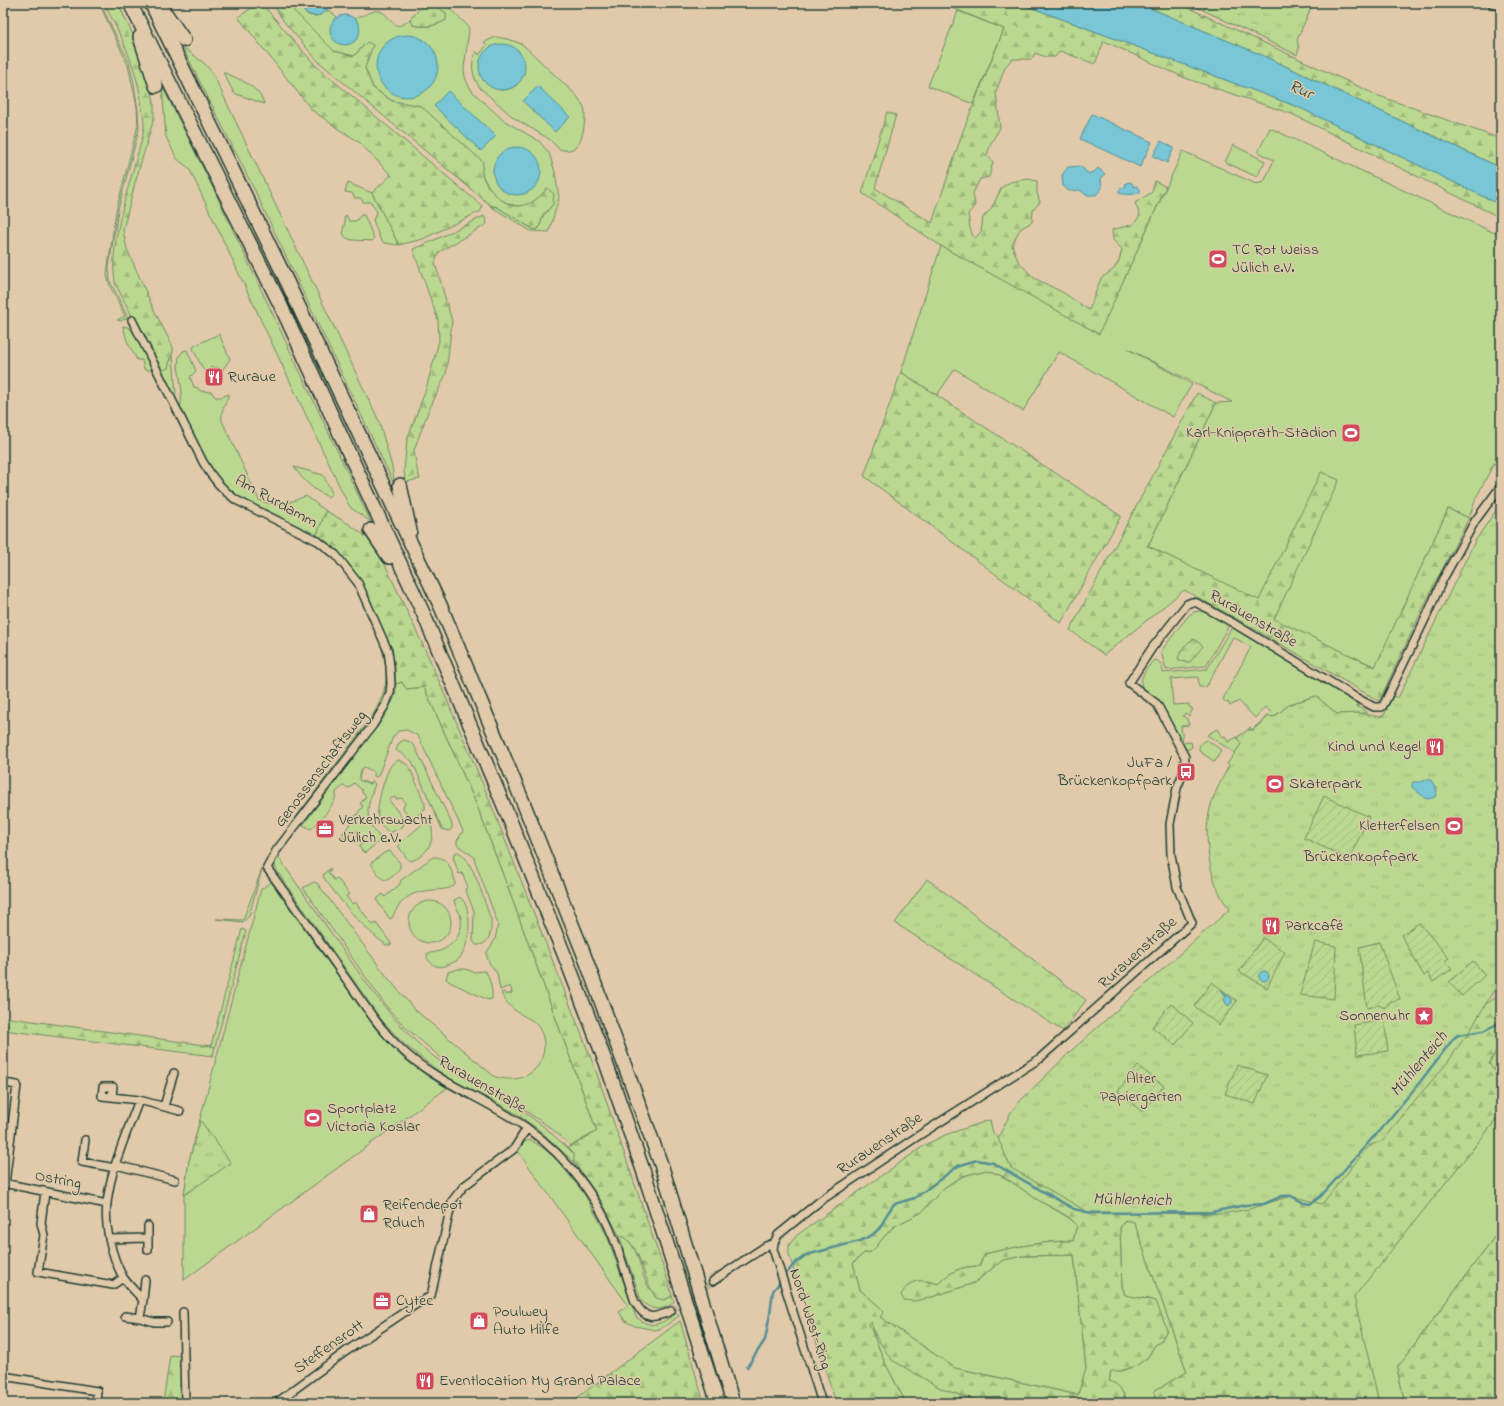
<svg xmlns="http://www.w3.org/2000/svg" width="1504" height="1406" font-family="'Indie Flower',sans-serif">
<defs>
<pattern id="forest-firs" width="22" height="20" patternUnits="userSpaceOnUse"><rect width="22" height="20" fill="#bbd890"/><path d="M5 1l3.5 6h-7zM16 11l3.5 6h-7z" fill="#a0ba7d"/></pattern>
<pattern id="wetland-marsh" width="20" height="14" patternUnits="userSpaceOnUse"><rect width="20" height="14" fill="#bbd890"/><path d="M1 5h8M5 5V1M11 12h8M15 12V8" fill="none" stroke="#a0ba7d"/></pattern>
<pattern id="park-tufts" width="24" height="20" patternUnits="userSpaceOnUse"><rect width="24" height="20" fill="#bbd890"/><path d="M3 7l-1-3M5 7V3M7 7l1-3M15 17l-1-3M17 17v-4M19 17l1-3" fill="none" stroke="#a0ba7d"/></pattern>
<pattern id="garden-furrows" width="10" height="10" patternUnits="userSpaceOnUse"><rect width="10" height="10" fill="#bbd890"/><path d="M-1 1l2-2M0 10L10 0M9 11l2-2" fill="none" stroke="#a0ba7d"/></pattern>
</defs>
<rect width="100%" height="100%" fill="#e1caaa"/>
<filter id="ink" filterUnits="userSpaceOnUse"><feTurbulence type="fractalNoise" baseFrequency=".025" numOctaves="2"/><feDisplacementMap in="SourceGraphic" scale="8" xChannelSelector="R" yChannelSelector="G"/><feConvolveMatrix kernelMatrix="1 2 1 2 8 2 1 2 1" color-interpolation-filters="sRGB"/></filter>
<g filter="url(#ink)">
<path fill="#bbd890" stroke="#6d8a62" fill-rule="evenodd" d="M99,3h1l29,59 5,21 4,28 1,18 -21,81 -9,57 1,14 17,35v2l-6,3 -4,-1 8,-4 -15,-30 -3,-11 1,-9 8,-55 22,-86 -1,-18 -9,-42z
M286,3h14c3,14 16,17 26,8h4l7,6 -3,3 24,2 -3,-3c4,-3 7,-3 12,-5 4,-2 10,-5 15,-2 11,7 12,22 28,7l3,6c11,3 23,1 33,-5l-14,-17h12l24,23 1,4 -5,38c0,9 3,16 9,24l30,28 36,21 10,12 6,19 4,26 -10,34 -18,-1 -41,-25 7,1 36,22 4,1 3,-5 3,-9 10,-12 -6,-15c-24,31 -53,15 -66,-17l-60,-66 -29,-5 -19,-13 -8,-20 2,-26 -13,14 -20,-5z
M1188,3h21l-6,7z
M958,11l46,18 -31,75 -45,-18z
M496,37l11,2 15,5 55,52c2,4 5,7 7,11 3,8 -1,33 -7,39 -5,5 -12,5 -18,3l-10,-10 -35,-21 -34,-30c-8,-12 -10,-23 -4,-37l3,4 8,-10 -3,-3zM496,45l22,5 6,10 -7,25c-10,7 -20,6 -30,-1l-1,-33z
M182,46l23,18 7,8 167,349 13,46 3,19 -140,-295z
M223,72c16,7 36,14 41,32l-30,-11z
M162,86l52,104 157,332 -20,-14 -4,-6 -158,-334 -12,-9 -11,-22z
M1270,128l231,108v230l-7,-3 -18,35 -7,20 -21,-9 -72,158 -102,-47 -15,-19 -111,-55 68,-143 16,-1 -104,-53 64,35 -19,33 -114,-65 -36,59 -68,-42 -18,26 -36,-23 40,-126 158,87 84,-182 73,33 8,-2 10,-22 -16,-8z
M1233,145l32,16 -8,16 -32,-15z
M348,183l24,10 27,52 -15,-2 -4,-4 -7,-19 4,-8 -6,-10h-8l-2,-4h-6l-3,-5 -7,-1z
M346,215l3,6h7l5,-6h3l10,23 -2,3c-15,-2 -35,4 -27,-19l-1,-4z
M123,326l5,1 6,5 82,155 114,66 26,31 22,48 9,27 1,21 -5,19 -14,25 -71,93 -8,8 80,-106c8,-12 14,-25 16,-39 3,-31 -29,-103 -53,-123 -27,-23 -65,-37 -96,-53 -12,-7 -20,-15 -29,-26l-54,-107 -10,-2 -2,-9h-5l-10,-19z
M219,334l11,25 -9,13 -2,-4 -8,-1 -4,6 -4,-4 -10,-20 1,-3z
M187,350l9,21 -6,6 4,10 4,1 2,3 12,1 3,5h7l7,-3 -7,18v9l37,79c18,8 29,3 47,-4l20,15 -10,26 -82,-41 -22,-22 -32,-63 2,-19 -4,-26 1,-9 4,-6z
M173,356l3,38 -2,3 -14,-27 8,-6z
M294,467l29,8 9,18 -4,4c-15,-7 -25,-17 -34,-30z
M1200,611l12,4 17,10 -23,41 -40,4 -5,-19 27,-35 6,-4z
M1232,627l127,78 -3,1 11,6 -2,1 -28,1 -21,-18 -26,8 -16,13 -5,-1 -16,14h-5l2,-3 2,3 19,-18 -6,-5 -10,11 -16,-17 -9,5 -2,-4 -2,1 -3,-4 28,-52 -18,-10 -27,50h-7l-1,-10 -27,2 2,26 16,-1v3l4,2 -4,7 -4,-3 -2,3 4,3 2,6 -8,1 2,17 8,-1 1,5 -5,3c-7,-8 -10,-18 -15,-27 -8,-14 -18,-23 -29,-34 -6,-10 5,-22 11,-29 8,1 8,7 9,13l44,-4z
M402,682l5,7 17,-2 52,116 38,101 83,227 -26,15 -19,-17 -23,-16 -84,-52 -39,-33 -20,-22 -83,-118 11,-6 3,1 71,95 26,31 81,68c15,3 26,4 38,-6 14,-12 15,-36 1,-49 -2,-2 -7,-4 -10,-6 -11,-6 -17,-12 -23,-23l3,-1 2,3 6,-2 -2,-7 -10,4 -3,-17 -7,-9 -3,-6v-6l8,-12 3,-16 -25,-68 -16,-11v-4l6,-10 -45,-95 -11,-6 -9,1 -5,6 -15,39 -2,1 -2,-1v-4l-10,-5 -3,3 -2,10 11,4 2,-3 3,3c-5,15 -11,28 -3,43 3,5 7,8 9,13l-16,13 -3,-2 -3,-5 5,-4 -3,-3 -5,3 -3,-3 5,-5 -2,-3 -13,8 -2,-3 22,-30 -3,-2 6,-8 -4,-3v-3l-8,-7 -5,5 -6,-2 -7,6c2,10 -17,30 -25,37l-8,-4 73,-98 17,-26 3,-8 -1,-9z
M1217,729l5,8 3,-1 3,6 9,-5 4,7 -6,9 -28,-18z
M404,740l6,2 5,5 37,77v4l-3,3 -7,-2 -30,-68 -16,-11 3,-7z
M1207,740l14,10 -6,12 -16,-11c0,-7 2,-9 8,-11z
M399,760l10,6 16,38v5l-11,9 -5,-1 -6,-9 2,-5 -3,-5 -5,1 -3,-2 -5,3 15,20 -1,6 -13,7c-4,-3 -11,-9 -12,-15 -2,-11 7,-47 15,-55 2,-1 4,-2 6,-3z
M425,822l6,3c5,15 -4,31 -20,36l-3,-1 -9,-13v-3z
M390,851c9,11 16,14 3,25 -3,2 -5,5 -8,4 -6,-2 -11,-12 -14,-17l13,-10z
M458,852c15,6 27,52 33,68 1,11 -1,26 -15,25l-3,-4 1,-30 -9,-22 3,-2 -6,-14 -3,1 -6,-17 1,-4z
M278,854l2,2 -1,2c21,31 43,61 64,92 27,38 53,77 90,106 31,24 66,39 98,61 16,11 29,25 44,37l-1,8 -35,-32 -22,-16 -68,-36 -20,-14 -26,-21 -23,-25 -101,-144c-5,-8 -5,-12 -1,-20z
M433,857c12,0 15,5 19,15 2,4 3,8 3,13 -6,5 -13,4 -21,5 -22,1 -33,8 -42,28l-2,1 -13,-18 1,-3 5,-4 2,3 15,-13 1,-4z
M330,868l1,2 -3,2 6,8 3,-2 12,16 -3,2 6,8 3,-2 18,23 3,-2 15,20v2h-5c-25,-19 -44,-42 -62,-67l-1,-3z
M262,869l-13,47 -6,6 -27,-3 27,1z
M271,882l105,147 25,27 25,19 21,13 -263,192v-85l5,-34 72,-272z
M460,897c14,11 10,50 -1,62 -3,3 -10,5 -14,7 -9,2 -13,-1 -18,-8l1,-5c18,0 36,-15 33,-35 -1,-6 -6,-11 -7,-18z
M409 922a21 21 0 1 1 42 0a21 21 0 1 1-42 0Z
M242,929l4,2 -1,4 -30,112 -4,-1z
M458,969h7l9,3 11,-1c5,6 8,20 7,28l-4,1 -38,-18 -4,-3 2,-7z
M1501,1042v35l-12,-13z
M1496,1120l5,2v106l-104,140 8,35h-26l-26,-106z
M531,1140l12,8 15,13 25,31 23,41 30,84c17,14 25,6 41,-4l2,3 -17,12 -7,2 -20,-4 -10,-5 -6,-9 9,-7 -111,-155 9,-9z
M986,1170c21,5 38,22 57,33 12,7 24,12 34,22l-4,16c-29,0 -59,6 -88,13l-6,12c-21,1 -27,5 -41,18l-11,-3 2,17 45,-15 29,-23 19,-4 52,-1 12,113 -8,27 -123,-27 -75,-51v-10l-20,-17 -7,-27 11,-10 7,-1 5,-5 7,-9 10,-11 29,-15 17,-19 6,-6 18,-11z
M1125,1220l9,1 53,151 -33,19 2,12h-31l-1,-9 -15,-13 2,-11 9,1 16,-5 12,-9 6,-11 7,-5 6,-11 -6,-13 -11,-18 -25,-3 -3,-10 -2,-58z
M619,1235c22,8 19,36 30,53 3,5 11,9 15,12l8,-4 2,6c-11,9 -23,10 -33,-2z
M871,1321l107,80 15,2h-87l-21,-40 -16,-39z"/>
<path fill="url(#forest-firs)" stroke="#6d8a62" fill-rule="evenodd" d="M104,3h14l25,53 7,22 4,26v14l-19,65 -12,47 4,19 27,61 19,37c1,8 -4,13 -5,21l-4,2h-4l-44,-85c-9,-32 11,-93 20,-125 3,-11 7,-22 8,-33 0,-9 -2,-18 -3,-27 -6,-38 -20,-63 -37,-97z
M272,3h14l48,48 20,5 13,-14 6,3 -8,23 8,20 19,13 29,5 62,56c0,4 -2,8 -1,12 4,14 22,33 37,32 12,-1 22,-9 28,-18l7,6 -1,10 -10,12 -3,9 -3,5 -4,-1 -36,-22 -7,-2 -171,-143 -34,-39z
M425,3h7l2,2 12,8v7c-10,6 -22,8 -33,5l-3,-6z
M940,3h79l279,104 203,98v13l-209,-104 -107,-36 -81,-37 -9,23 -35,-13 -5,6h-9l-11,-4 -3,6h-20l-7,8 -9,25 4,36 -9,15 -4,12 6,7 -4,15 -9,2 -7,14 2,12 -7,9 2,14 4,11 7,-7 2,-15 8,-8 11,-22 8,-5 18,-3 9,2v12l3,9 -7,8 -1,12 -12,7 -8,16 6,16 16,17 28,14 27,18 12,-32 12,-8 6,-9 3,-12 -9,-9 -1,-10 22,-6 6,-9 -5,-12 17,-11 3,-11 11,6 -67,147 -158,-88 -79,-53 25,-81 9,3 -21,73 57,35 31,-92 41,-102z
M1138,3h40l201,93 122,43v29l-237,-112z
M258,4h4l53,61 167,141 -1,5 -58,28 -24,6 -27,-52 19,-18 -33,-34 -18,-11 -28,-20 -74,-93z
M484,216l3,8 -48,28 -4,11 17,58 -6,53 -18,38 -14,38 3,19 3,10 -15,3 -1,-12 3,-30 19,-51 13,-48 -1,-21 -25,-71 15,-6z
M901,372l220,144 -60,107 -197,-147z
M1197,393l19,10 -68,143 111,54 62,-128 18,8 -65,139 101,48 73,-158 21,9 -34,65 -56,118 -142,-82 -53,-29 -80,65 -34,-25z
M326,511c20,11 39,21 53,41l51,108 57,134 109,277 74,216 2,9 -8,4 -8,-2c-12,-17 -14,-45 -29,-59 -2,-2 -5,-3 -8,-4l-17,-33 -28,-40v-8l-6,-6 29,-17 -83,-227 -38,-101 -52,-116 -18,2 -4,-7 -7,2v-18l-4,-13 -45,-91 -16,-17 -14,-8z
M1501,994v48l-12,22 12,13v45l-5,-2 -142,177 25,106h-223l-2,-12 33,-19 -53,-150 -9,-2 -5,8 2,58 3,9 31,6 11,29 -6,11 -7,5 -6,11 -12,9 -16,5h-9l-2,10c11,3 15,11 16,22h-132l-15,-2 -36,-12 -50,-29 -17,-25 -4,-13 -2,2 16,39 21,40h-70l-47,-148v-10l8,-10 128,-90 20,-10 45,-15 3,13 5,5 482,-130zM986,1170c21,5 38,22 57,33 13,7 24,11 34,22l-4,16c-29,0 -59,6 -88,13l-6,12c-21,1 -27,5 -41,18 -17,-5 -28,-6 -37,11l3,5 10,1 15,-3 45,-15 29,-23 19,-4 52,-1 12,113 -8,27 -123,-27 -75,-51 4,-5 -4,-5 -20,-17 -7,-27 11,-10 7,-1 5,-5 7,-9 10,-11 29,-15 17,-19 6,-6 18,-11z
M3,1017l208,29 4,1 -2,9 -210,-26z
M1501,1228v175h-96l-8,-35z
M680,1321l24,82h-134z
M170,1355l11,1v47h-18z"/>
<path fill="url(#wetland-marsh)" stroke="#6d8a62" d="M1194,639l9,7 -12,15 -4,2 -9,-4c2,-7 8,-17 16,-20z"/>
<path fill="url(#park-tufts)" stroke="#6d8a62" d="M1209,3h104l-16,37 2,8 -2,7 -94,-45z
M1501,503v475l-33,56 -8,10 -12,18 -39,45 -25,33 -15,6 -47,58 -31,-8 -42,13 -28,5 -133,-2 -77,-44 -13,-30 13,-26 7,-9 53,-52 159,-142c-3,-4 -7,-8 -9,-13 -13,-24 -18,-64 -10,-91 4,-14 11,-26 18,-39l-2,-2 14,-20 -4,-7 11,-7h5l16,-14 5,1 16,-13 26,-8 21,18 22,-1 21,4 4,-2 9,-19 5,2 77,-157z
M927,879l159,121 -23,31 -168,-108z
M200,1120l31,43 -47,32 5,-34z"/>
<path fill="url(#garden-furrows)" stroke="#6d8a62" d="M1324,796l45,21 -20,42 -45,-21z
M1419,923l30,35 -4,3 7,8 -19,13 -5,-9 -4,3 -23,-41z
M1263,938l22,14 -18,36 -28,-17z
M1315,942l21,4 -2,53 -34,-4z
M1379,942l21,57 -11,3v2l-5,4 -5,-3 -12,3 -8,-61z
M1473,961l12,14 -23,21 -13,-14z
M1212,982l25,19 -18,24 -25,-19z
M1171,1003l22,20 -18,22 -23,-18z
M1384,1020l4,31 -31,4 -3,-30z
M1237,1065l30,10 -12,29 -30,-10z
M1138,1066l26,20 -22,26 -24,-21z"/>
<path fill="#78c6d6" stroke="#548f95" d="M300,3h30c-4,17 -26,17 -30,0z
M1019,3h119l126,53 237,112v37l-203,-98z
M330 30a15 15 0 1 1 30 0a15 15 0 1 1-30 0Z
M376 66a31 31 0 1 1 62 0a31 31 0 1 1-62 0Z
M479 67a23 23 0 1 1 46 0a23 23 0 1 1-46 0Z
M538,86l32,31 -15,15 -32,-31z
M448,91l48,45 -15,15 -47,-45z
M1092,114l60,28 -12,25 -60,-28z
M1161,141l13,7 -7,15 -14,-7z
M493 171a24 24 0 1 1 48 0a24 24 0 1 1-48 0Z
M1080,166l9,8 2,-2 2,1 5,-5 7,6 -4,5 1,9 -6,7h-10l-6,-5 -11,1 -6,-5 -1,-11 6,-8z
M1129,182l3,1 2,4 3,-1 3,3v3c-2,3 -18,3 -21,1v-3l2,-2 4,-1 1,-4z
M1425,780h6l5,8 1,7 -4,3 -7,1 -14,-12v-3l1,-2h8z
M1259 976a5 5 0 1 1 10 0a5 5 0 1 1-10 0Z
M1221,990l11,9v4l-4,3 -4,-6 2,-4z"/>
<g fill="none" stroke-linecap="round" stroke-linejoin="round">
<path stroke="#548f95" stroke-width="2.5" d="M747,1367l18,-27 5,-26 3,-23 21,-27 12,-9 54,-14 12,-6 8,-7 7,-14 7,-10 21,-6 43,-32 19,-6 16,3 81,46 17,4 121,-1 33,-7 19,-1 18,-8h9l13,7 6,1 11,-8 65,-73 34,-41 33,-43 5,-4 25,-4 18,-9"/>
<path stroke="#baae92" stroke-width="7" stroke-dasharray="7 3.5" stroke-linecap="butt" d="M671,1311l42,-30"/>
<g stroke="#1f3d34" stroke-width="10">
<path id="street" d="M1491,3l10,4
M132,320l71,142c9,16 18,27 33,38l82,41 18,14 22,28 30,68 2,15 1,18 -1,9 -5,13 -12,19 -97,126 -9,17c27,37 53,74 79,111 17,24 33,49 54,69 31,30 71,45 107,67 48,28 87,73 107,124 8,20 14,42 21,63 10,18 18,17 36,9
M3,1083l14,2 -12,99
M112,1096l1,-9h-10l-1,9 37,4
M164,1106l10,-33
M85,1140l-3,22 33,6
M116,1165l59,15
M3,1183l104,21
M45,1192l-4,31 3,12 -6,37 75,13 10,-7
M148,1226v24
M109,1239l39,-1
M713,1281l53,-35 8,-3
M143,1300l2,-20
M183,1312l2,91
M125,1316l15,2
M167,1322h-13l-14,-4 3,-18c-6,-7 -15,-15 -20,-23 -11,-19 -19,-52 -16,-74 4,-36 20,-70 32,-103l41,11
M3,1376l94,15 -1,12
M276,1403l69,-51 73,-49 13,-7 21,-95 12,-15 50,-37 13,-21
M822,1403l-49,-154 1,-6 4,-8 42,-34 98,-65 121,-77 153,-136 -15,-36 -6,-32 -1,-31 7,-36 7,-17 1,-14 -28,-53 -28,-21 23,-35 35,-44 5,-2 5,1 36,20 122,74 19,10h8l3,-5 43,-89 14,-32 33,-60 26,-35"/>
</g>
<g stroke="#1f3d34" stroke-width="16">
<path id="highway" d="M130,3l150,301 144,311 85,203 59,146 38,99 38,110 74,230
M151,3l130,266 160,338 82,195 60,150 79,215 71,236
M161,7l23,33
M140,37l16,49
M400,485l10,46
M371,530l18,27"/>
</g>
<use href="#street" stroke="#e1caaa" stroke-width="7"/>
<use href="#highway" stroke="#e1caaa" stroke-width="13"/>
</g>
</g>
<defs>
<g id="stadium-square" transform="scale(1)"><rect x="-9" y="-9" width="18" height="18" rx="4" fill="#d1495b" stroke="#e1caaa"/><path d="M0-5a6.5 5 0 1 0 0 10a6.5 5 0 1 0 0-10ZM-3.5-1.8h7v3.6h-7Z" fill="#fff"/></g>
<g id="restaurant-square" transform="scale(1)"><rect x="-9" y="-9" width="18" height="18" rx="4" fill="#d1495b" stroke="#e1caaa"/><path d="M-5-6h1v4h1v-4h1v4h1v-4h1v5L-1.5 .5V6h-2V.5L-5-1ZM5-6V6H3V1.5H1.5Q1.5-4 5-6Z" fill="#fff"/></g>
<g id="bus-square" transform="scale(1)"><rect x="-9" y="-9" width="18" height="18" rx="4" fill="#d1495b" stroke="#e1caaa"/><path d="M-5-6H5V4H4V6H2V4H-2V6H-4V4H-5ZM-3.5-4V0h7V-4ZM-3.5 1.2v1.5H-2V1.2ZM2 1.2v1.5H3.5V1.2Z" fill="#fff"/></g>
<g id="office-square" transform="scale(1)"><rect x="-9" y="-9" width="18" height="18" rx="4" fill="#d1495b" stroke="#e1caaa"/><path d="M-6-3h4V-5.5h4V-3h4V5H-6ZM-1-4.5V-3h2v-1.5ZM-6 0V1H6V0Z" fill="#fff"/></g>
<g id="sight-square" transform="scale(1)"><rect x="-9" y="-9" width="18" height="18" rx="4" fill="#d1495b" stroke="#e1caaa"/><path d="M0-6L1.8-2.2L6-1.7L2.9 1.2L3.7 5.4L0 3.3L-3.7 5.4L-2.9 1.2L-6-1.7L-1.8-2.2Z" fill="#fff"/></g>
<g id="shop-square" transform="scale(1)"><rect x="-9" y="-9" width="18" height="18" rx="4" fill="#d1495b" stroke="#e1caaa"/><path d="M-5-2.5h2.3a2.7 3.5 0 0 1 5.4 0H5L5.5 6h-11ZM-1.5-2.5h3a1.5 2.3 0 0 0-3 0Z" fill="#fff"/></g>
</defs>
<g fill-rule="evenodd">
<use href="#stadium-square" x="1218" y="259"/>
<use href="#restaurant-square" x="214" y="377"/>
<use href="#stadium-square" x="1351" y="433"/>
<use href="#restaurant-square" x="1435" y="747"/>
<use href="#bus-square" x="1186" y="772"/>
<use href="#stadium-square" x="1275" y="784"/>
<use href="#stadium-square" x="1454" y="826"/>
<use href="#office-square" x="325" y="829"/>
<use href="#restaurant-square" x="1271" y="926"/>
<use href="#sight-square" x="1424" y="1016"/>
<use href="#stadium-square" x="313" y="1118"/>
<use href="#shop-square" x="369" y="1214"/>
<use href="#office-square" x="382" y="1301"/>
<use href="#shop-square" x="479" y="1321"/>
<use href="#restaurant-square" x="425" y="1381"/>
</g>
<g text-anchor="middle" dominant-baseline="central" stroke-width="3" stroke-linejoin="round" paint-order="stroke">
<g font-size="16" fill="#1f3d34" stroke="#e1caaa" text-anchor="start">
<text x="1232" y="250">TC Rot Weiss<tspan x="1232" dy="18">Jülich e.V.</tspan></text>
<text x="228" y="377">Ruraue</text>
<text x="1337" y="433" text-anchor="end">Karl-Knipprath-Stadion</text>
<text x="1421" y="747" text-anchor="end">Kind und Kegel</text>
<text x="1172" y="763" text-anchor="end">JuFa /<tspan x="1172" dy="18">Brückenkopfpark</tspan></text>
<text x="1289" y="784">Skaterpark</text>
<text x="339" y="820">Verkehrswacht<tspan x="339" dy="18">Jülich e.V.</tspan></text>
<text x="1440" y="826" text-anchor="end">Kletterfelsen</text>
<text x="1285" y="926">Parkcafé</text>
<text x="1410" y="1016" text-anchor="end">Sonnenuhr</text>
<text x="327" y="1109">Sportplatz<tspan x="327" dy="18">Victoria Koslar</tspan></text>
<text x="383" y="1205">Reifendepot<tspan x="383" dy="18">Rduch</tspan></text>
<text x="396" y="1301">Cytec</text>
<text x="493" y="1312">Poulwey<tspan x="493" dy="18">Auto Hilfe</tspan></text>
<text x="439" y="1381">Eventlocation My Grand Palace</text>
</g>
<g font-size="16" fill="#1f3d34" stroke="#e1caaa">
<text transform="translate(276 502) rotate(29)">Am Rurdamm</text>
<text transform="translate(1253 619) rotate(30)">Rurauenstraße</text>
<text transform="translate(321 769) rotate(-53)">Genossenschaftsweg</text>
<text transform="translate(1138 953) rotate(-42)">Rurauenstraße</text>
<text transform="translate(482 1085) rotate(30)">Rurauenstraße</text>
<text transform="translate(880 1144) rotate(-34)">Rurauenstraße</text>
<text transform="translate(58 1180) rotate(11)">Ostring</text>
<text transform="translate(810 1319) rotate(72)">Nord-West-Ring</text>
<text transform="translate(329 1347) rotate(-35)">Steffensrott</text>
</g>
<g font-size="16" fill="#274539" stroke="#e1caaa">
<text x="1361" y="857">Brückenkopfpark</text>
<text x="1141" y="1079">Alter<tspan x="1141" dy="18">Papiergarten</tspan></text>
</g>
<g font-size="17" font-style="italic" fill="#23443c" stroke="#e1caaa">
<text transform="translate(1301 90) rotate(25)">Rur</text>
<text transform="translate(1419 1064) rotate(-50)">Mühlenteich</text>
<text transform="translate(1132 1200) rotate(1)">Mühlenteich</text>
</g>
</g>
<rect width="1504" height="1406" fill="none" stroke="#e1caaa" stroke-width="16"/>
<rect x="8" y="8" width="1488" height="1390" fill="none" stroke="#1f3d34" stroke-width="1.5" filter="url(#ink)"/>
</svg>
